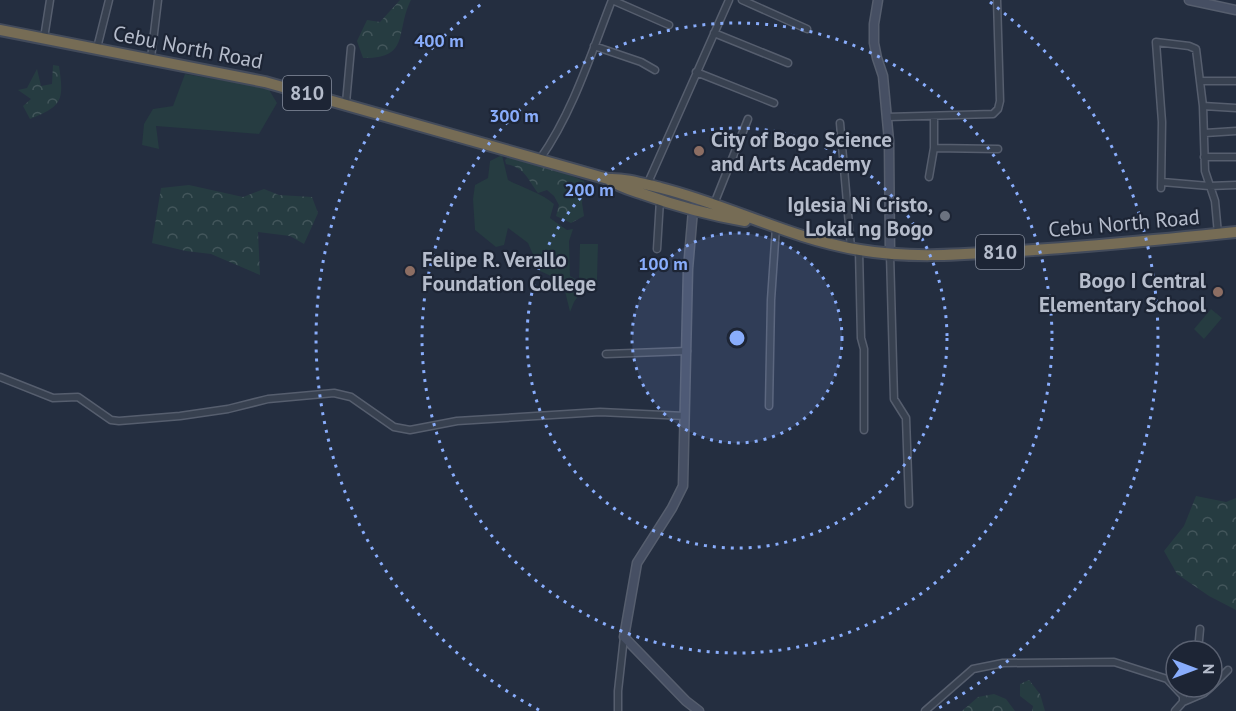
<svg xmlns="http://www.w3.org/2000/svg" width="1236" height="711" font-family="'PT Sans',sans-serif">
<defs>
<pattern id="forest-crowns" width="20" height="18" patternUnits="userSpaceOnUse" patternTransform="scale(1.5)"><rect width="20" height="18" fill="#263c41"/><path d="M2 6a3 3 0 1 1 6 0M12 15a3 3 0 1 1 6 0" fill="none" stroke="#43565b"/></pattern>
</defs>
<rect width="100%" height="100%" fill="#242e40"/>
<path fill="#263c41" d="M185,74l83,14 9,15 -18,31 -103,-8 3,23 -17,-4 2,-21 9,-15 20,-3z
M502,155l6,25c15,8 34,13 46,24l-4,14 17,12 6,-1 -4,12 1,35 10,6 4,6 -10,14 -4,10 -5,-21 -12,-14 -13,-6 -12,-28 -20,-15 -4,17 -8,2 -21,-17 -2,-31 2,-14 13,-7 2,-17z
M580,244h18l-1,36 -18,-1z
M1211,309l11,9 -18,21 -10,-10z"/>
<path fill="url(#forest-crowns)" d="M400,0h11c-16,31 0,59 -48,58l-6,-17 10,-21 13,2z
M53,65l6,1c5,34 4,40 -29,53l-7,-13 8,-7 -13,-9 9,-2 10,-19 4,17 11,-2z
M508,157l56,16 20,8 -2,22 2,13 -13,7 -15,-7 3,-11 -5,-9 -7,-6 -9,3c-11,-15 -13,-25 -32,-29l-1,-4z
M189,185l54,12 21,-8 15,6 33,2 6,16 -14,31 -14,-8 -32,-4 2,43 -49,-21 -25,-3 -34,-8 9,-55z
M1196,496l30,6 10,-4v112l-27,-14 -32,-22 -13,-23 20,-25z
M1029,680l11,14 5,17h-13l1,-5 -13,-10v-12z
M994,694l12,5 9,12h-53l16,-14z"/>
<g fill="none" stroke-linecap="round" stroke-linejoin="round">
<g stroke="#565e6e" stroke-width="9">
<path id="street" d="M612,0l57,25
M742,0l65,29
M714,33l74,30
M44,38l6,-38
M594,46l47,16 14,8
M97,48l12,-48
M151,58l7,-58
M696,72l78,31
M1200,81h36
M346,103l5,-55
M1203,106l33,2
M887,117l106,-3 5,-5 2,-8 -3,-101
M840,123l11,125
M1205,133l31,-2
M934,148l64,1
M1204,157h32
M540,159c33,-47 51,-105 72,-159
M929,177l5,-29v-32
M1162,182l47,4 27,-1
M647,185l82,-185
M1161,188l1,-66 -6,-80 33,4 7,3 7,57 2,65 10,30 3,33
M714,204l34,-85
M657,249l3,-49
M859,250l2,88 3,11v81
M890,254l4,145 12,19 3,86
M606,354l81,-3
M0,377l53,21 25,-1 33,23 8,1 61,-5 48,-7 40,-10 66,-6 17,4 43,30 16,3 47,-9 143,-9 85,4
M769,406l2,-106 5,-73
M1198,651l2,-22
M1212,686l16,-16
M1183,696l4,-9
M1183,702l21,-9 7,-6
M618,711v-20l6,-54
M925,711l48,-42 30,-6 111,-1 53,17 16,17v6l-8,9"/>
</g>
<g stroke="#565e6e" stroke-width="11">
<path id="secondary" d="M878,0l-4,24v19l3,15 6,18 6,65 1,113
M1189,0l47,10
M697,198l-4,12 -5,59 -5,217 -11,22 -35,55 -13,74 62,64 13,10"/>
</g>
<g stroke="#434b5b" stroke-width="14">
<path id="highway" d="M0,30l265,52 343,97c18,-1 36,5 53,9 68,17 130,51 199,62 47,8 94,5 141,2 79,-4 157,-12 235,-20
M608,179c11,8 23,11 35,15 33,12 67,21 102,27"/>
</g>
<use href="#street" stroke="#384150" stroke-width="6"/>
<use href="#secondary" stroke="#464f63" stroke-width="8"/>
<use href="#highway" stroke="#766c55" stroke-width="10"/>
</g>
<circle cx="737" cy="338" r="105" fill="#89adfc" fill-opacity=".12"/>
<g fill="none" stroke="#89adfc" stroke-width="3" stroke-dasharray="3 6">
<circle cx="737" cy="338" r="105"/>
<circle cx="737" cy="338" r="210"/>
<circle cx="737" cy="338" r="315"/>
<path d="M539 710A421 421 0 0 1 484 2M990 2A421 421 0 0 1 935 710"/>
</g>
<g fill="#8d6e63" stroke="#1d2535" stroke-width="2">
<circle cx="699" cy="151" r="6"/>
<circle cx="410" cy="271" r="6"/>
<circle cx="1218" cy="292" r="6"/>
</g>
<circle fill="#6b7280" stroke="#1d2535" stroke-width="2" cx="945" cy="216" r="6"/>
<g text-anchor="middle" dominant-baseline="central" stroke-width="4.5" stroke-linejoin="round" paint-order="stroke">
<g fill="#1d2535" stroke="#878f9e" stroke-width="1.5">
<rect x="283" y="76" width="48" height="34" rx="4.5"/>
<rect x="976" y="235" width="48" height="34" rx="4.5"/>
</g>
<g font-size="20" font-weight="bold" fill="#b5bccb">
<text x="307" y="93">810</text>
<text x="1000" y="252">810</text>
</g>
<g font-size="21" fill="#b5bccb" stroke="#1d2535">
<text transform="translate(188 47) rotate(11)">Cebu North Road</text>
<text transform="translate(1124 223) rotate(-5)">Cebu North Road</text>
</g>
<g font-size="21" font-weight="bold" fill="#b5bccb" stroke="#1d2535" text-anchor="start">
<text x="711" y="139">City of Bogo Science<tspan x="711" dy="24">and Arts Academy</tspan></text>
<text x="933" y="204" text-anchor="end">Iglesia Ni Cristo,<tspan x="933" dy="24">Lokal ng Bogo</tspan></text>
<text x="422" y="259">Felipe R. Verallo<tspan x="422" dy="24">Foundation College</tspan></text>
<text x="1206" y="280" text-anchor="end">Bogo I Central<tspan x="1206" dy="24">Elementary School</tspan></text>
</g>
</g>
<circle cx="737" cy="338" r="9" fill="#89adfc" stroke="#1d2535" stroke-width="3"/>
<g font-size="18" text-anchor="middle" font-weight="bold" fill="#89adfc" stroke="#1d2535" stroke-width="4.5" stroke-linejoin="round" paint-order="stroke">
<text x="439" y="47">400 m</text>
<text x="514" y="122">300 m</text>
<text x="589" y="196">200 m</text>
<text x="663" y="270">100 m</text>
</g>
<g transform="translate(1194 669) rotate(90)"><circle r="28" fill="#1d2535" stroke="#5a6171" stroke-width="1.5"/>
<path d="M0-4.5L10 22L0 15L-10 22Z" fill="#89adfc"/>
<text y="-9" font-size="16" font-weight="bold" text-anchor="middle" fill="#b5bccb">N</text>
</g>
</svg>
